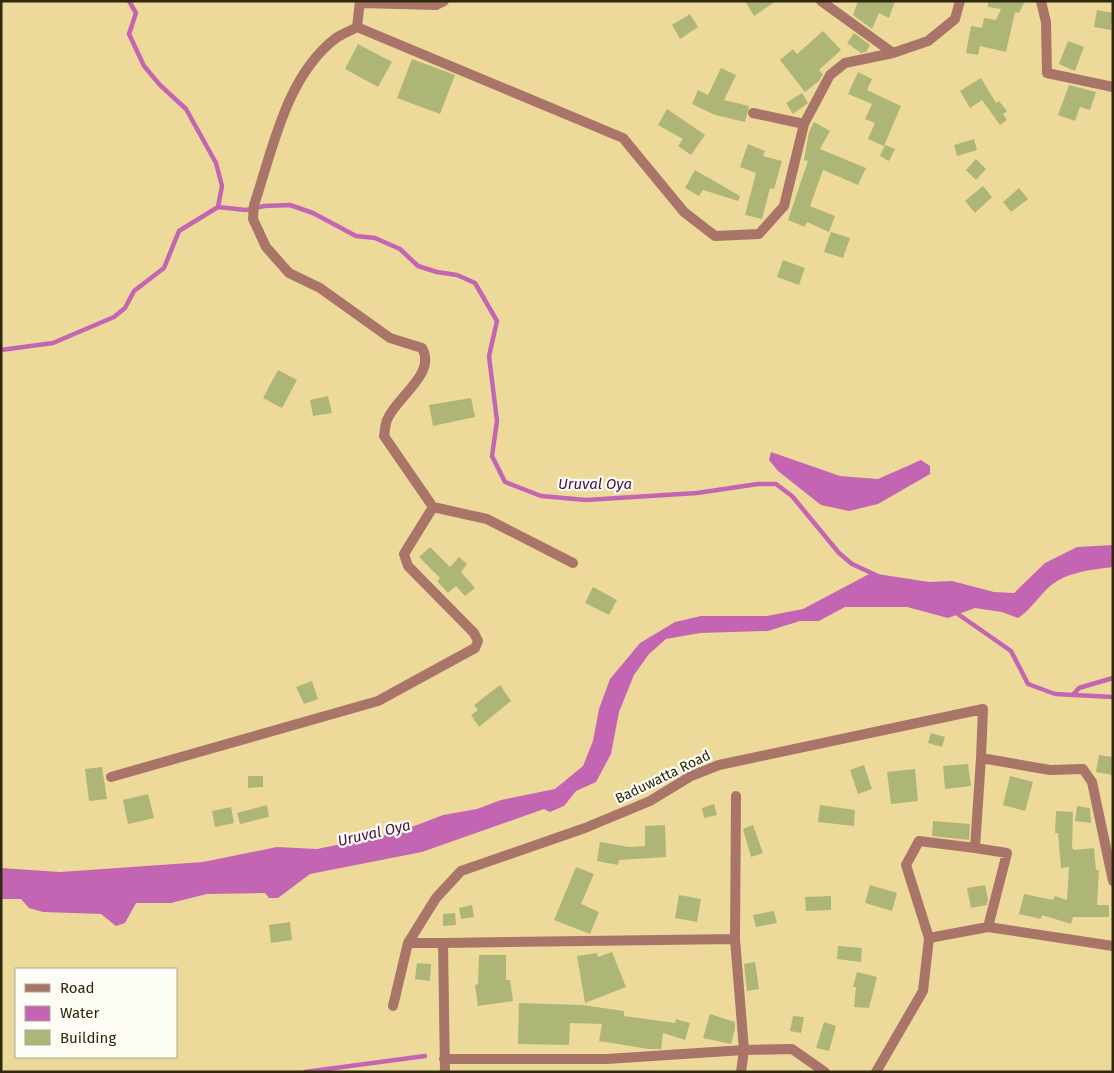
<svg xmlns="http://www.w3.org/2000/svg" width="1114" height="1073" font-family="'Fira Sans',sans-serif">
<rect width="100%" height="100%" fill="#edda9a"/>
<path fill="#c465b3" d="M771,452l69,24 38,3 43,-19 9,6v8l-52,30 -29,7 -28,-6 -43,-34 -9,-11z
M1113,545v22c-23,3 -50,5 -67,23 -10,10 -16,20 -28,28l-16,-6 -27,-4 -27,10 -41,-11h-62l-26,14h-19l-32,10 -68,2 -34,6 -17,15 -15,21 -15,37 -8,42 -15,28 -20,9 -12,15 -14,6 -6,-3 -122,43 -112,22 -32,24h-9l-4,-5 -58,1 -36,9h-35l-11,20 -9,3 -15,-12 -58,-2 -14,-4 -8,-9h-20v-31l59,4 143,-10 74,-15 40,2 79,-16 47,-18 34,-6 24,-9 54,-11 28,-23 10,-25 6,-32 11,-30 30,-36 35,-21 26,-6h66l36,-7 68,-36 58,9 23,-1 42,11 20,1 31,-30 32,-16z"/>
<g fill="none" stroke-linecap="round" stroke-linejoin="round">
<path stroke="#c465b3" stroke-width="4.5" d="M129,1l7,12 -7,21 15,32 16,19 26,24 30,54 6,23 -4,21 28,3 18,-4 26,-1 23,8 43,23 19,2 25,11 18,17 19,6 20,3 18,8 22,38 -8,35 8,65 -5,35 13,26 36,14 45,4 111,-7 61,-9h18l16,12 47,57 13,11 26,12
M1,350l52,-7 61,-26 11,-9 9,-17 30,-23 15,-37 39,-24
M955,612l56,39 17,33 27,10 58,3
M1073,695l6,-7 34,-10
M305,1072l120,-16"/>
</g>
<path fill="#aeb677" d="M745,1h31l-22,15z
M858,1h37l-6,17 -10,-5 -7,16 -19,-14z
M988,1h37l-6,12 -4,-1 -9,40 -26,-6 -2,9 -12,-2 5,-27 11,2 2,-10 12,2 5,-11 -13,-2z
M1097,10l16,3 -2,17 -17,-3z
M690,14l8,13 -18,12 -8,-14z
M823,31l18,19 -22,20 4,4 -4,7 -14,11 -25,-32 13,-11 4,5z
M854,33l16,12 -4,7 -5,1 -14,-10z
M1068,41l16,6 -9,24 -16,-7z
M358,44l34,18 -14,25 -33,-18z
M412,59l43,16 -15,39 -43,-16z
M721,68l15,7 -12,25 25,6 -4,16 -30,-7 -23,-11 6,-14 10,5z
M858,72l14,7 -5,11 34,16 -17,40 -16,-7 7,-16 -10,-4 7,-15 -24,-10z
M981,78l15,25 3,-2 8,10 -4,3 4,6 -7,5 -18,-25 -12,8 -10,-17z
M1069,85l27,7 -6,18 -10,-3 -5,14 -17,-6z
M802,93l6,10 -15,11 -7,-11z
M667,109l38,26 -14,20 -13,-9 5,-7 -25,-14z
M814,122l16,9 -10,18 46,19 -8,17 -35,-15 -13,36 25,10 -6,16 -22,-10 -2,5 -17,-7 20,-59 -4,-1 5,-28z
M974,139l3,11 -20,6 -3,-11z
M748,144l17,7 -2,5 19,5 -8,28 -4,-1 -8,31 -17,-4 11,-42 -16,-6z
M885,145l10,4 -6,12 -9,-5z
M976,159l10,10 -10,11 -10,-10z
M695,170l45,26 -2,5 -35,-11 -4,6 -14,-8z
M983,186l9,11 -17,16 -10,-12z
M1019,188l9,11 -17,13 -8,-10z
M831,232l19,6 -7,20 -19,-6z
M783,260l22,8 -6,17 -22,-8z
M278,370l19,10 -15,28 -19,-10z
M328,396l4,17 -19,3 -3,-16z
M471,398l4,19 -42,9 -4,-21z
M430,547l20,20 9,-10 8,7 -6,8 14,16 -10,8 -9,-10 -8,7 -11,-12 3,-3 -21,-21z
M593,587l24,13 -8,15 -24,-12z
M312,681l6,18 -14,5 -8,-17z
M500,685l11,16 -32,26 -8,-12 7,-5 -4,-5z
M931,733l14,4 -3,10 -14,-4z
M1099,755l14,2v18l-17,-3z
M968,764l3,22 -26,3 -2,-23z
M864,765l8,24 -14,5 -8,-24z
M102,767l5,32 -18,2 -4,-32z
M915,769l3,32 -27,3 -4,-32z
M248,776h15v11l-15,1z
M1010,776l23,6 -8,29 -22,-6z
M148,794l6,24 -26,6 -5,-24z
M714,804l3,11 -13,3 -2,-10z
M267,805l2,12 -29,7 -3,-11z
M820,805l35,5 -1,16 -36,-4z
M1077,806l13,2 1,15 -16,-2z
M231,807l3,16 -19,4 -3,-16z
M1056,811l17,1 -1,36 2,2 20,-2 2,22h3l-2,35h12v12h-36l-2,7 -29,-9 -1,4 -22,-5 5,-20 29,6 2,-4 12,4 2,-33 -8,1 -3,-35h-3z
M933,821l37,3 -1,16 -37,-4z
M665,825l1,32 -47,3 -1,5 -21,-4 3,-19 29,5 16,-1v-20z
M753,825l10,28 -12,4 -8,-28z
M576,867l18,7 -13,30 18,8 -9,22 -36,-14z
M870,885l27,8 -5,18 -27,-8z
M985,885l3,14 -1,6 -16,3 -4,-20z
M679,895l22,4 -4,23 -22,-4z
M831,896v14l-25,1 -1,-14z
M472,905l2,12 -13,2 -2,-11z
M774,911l3,12 -21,4 -3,-12z
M455,913l1,12 -13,1v-12z
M290,922l2,18 -21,3 -2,-18z
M838,946l24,2 -1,14 -24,-3z
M612,952l14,35 -41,16 -8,-47 20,-3 1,4z
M479,955h27v25h4l3,21 -35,5 -3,-21 3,-1z
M755,962l4,27 -12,2 -3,-27z
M417,963l14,1 -1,17 -15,-2z
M857,972l20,5 -8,31 -15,-1 2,-20h-3z
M519,1003l63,2 42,6v5l51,7 1,-4 14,4 -5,17 -22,-7 -2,16h-12l-50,-8 3,-17 -32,-1 -1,22 -51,-1z
M710,1014l25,8v7l-4,15 -28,-6z
M793,1016l11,1 -3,16 -11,-2z
M824,1022l12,4 -7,25 -13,-3z"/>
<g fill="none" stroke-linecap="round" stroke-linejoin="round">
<path stroke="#aa7569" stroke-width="10" d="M360,1l-3,26 266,111 61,74 31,24 44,-2 25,-28 20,-82 26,-49 15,-12 48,-10 35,-12 27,-22 5,-18
M821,1l72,52
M1041,1l5,21 1,51 66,14
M361,3l75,2 8,-4
M357,27c-7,4 -15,7 -21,11 -50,38 -63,111 -82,167l-1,14 13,28 23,26 31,15 70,50 32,10c15,26 -26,49 -35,72 -2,5 -2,11 -3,16l49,71 54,12 86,44
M753,113l51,11
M111,777l267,-76 97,-53 3,-7 -4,-8 -66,-67 -4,-12 29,-47
M975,848l32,5 -19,74
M929,938l-23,-73 13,-24 56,7 6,-90 69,12 33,-1 9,13 21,99
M735,939l9,111 -3,22
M408,943h35l2,129
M443,943l292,-4 1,-143
M393,1006l15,-63 28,-45 25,-27 124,-43 65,-27 41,-25 28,-11 264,-56 -2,49
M444,1059h163l137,-9 48,-1 33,23
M876,1072l47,-81 6,-53 59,-11 125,19"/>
</g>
<g text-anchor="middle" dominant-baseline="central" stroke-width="4.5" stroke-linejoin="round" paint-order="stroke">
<g font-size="14" fill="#2f280e" stroke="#fdfcf5">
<text transform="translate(663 777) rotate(-26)">Baduwatta Road</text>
</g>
<g font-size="15" font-style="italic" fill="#4c1044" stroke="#fdfcf5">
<text x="595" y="484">Uruval Oya</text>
<text transform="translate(374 833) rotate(-13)">Uruval Oya</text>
</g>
</g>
<rect width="1114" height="1073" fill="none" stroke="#2f280e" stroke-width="5"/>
<rect x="15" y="968" width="162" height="90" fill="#fdfcf5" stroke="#aba799"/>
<rect x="25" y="984" width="25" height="8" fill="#aa7569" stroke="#aba799"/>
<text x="60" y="993" font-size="15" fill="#2f280e">Road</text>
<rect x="25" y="1006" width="25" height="15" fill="#c465b3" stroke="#aba799"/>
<text x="60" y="1018" font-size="15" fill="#2f280e">Water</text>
<rect x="25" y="1030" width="25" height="15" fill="#aeb677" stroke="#aba799"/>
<text x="60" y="1043" font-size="15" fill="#2f280e">Building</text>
</svg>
